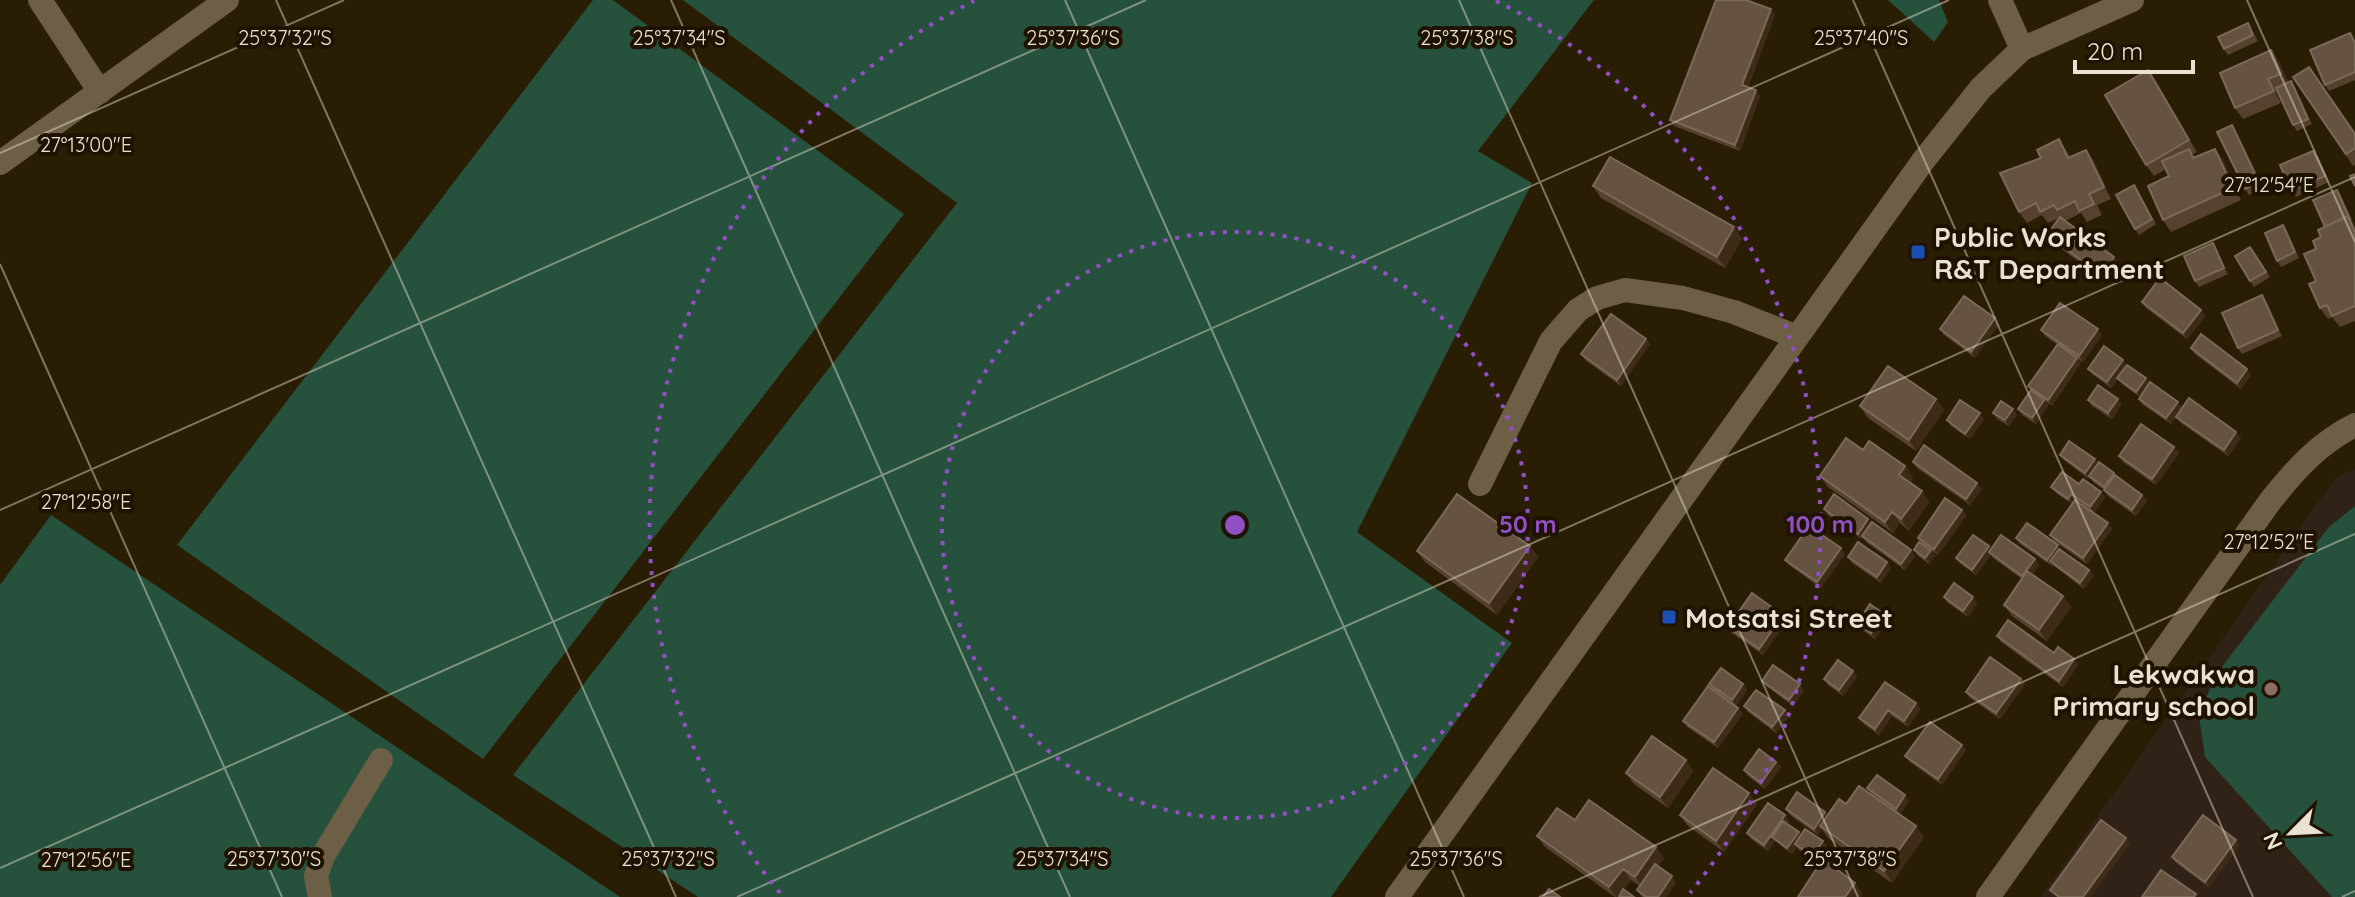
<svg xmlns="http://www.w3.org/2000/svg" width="2355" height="897" font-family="Quicksand,sans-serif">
<rect width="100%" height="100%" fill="#291d04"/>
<path fill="#312217" d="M2355,469v428h-314l295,-420z"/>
<path fill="#26513c" d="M593,0h20l291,214 -421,545 -306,-214z
M683,0h911l-116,151 54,32 -175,349 155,111 -181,254h-633l-185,-122 444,-572z
M1888,0h51l9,22 -14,20z
M2355,506v391h-23l-127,-140 -6,-41 16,-40 114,-149z
M51,515l569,382h-620v-312z"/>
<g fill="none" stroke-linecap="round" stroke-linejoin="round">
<path stroke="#6d5f46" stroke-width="24" d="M40,0l60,92
M2000,0l22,49
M0,163l227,-163
M1480,484l71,-143 27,-31 19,-12 28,-8 58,8 51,14 63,25
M320,897l-4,-21 7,-20 58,-96
M1397,897l526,-736 58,-73 41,-39 110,-49
M1988,897l283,-397c25,-31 48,-57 84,-75"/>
</g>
<path fill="#56412f" d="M1775,15l-27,72 12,9 -20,55 -66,-25 -4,-6z
M2248,23l10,18 -30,14 -4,-6z
M2355,40v40l-26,11 -4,-6z
M2279,61l9,21 7,5 17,37 -15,7 -4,-6 -16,-35 -1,1 5,12 -38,16 -8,-11z
M2293,77l62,57v31l-2,1z
M2156,81l41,71 -4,2 2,4 20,-9 8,11 18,40 -70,32 -8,-12 6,-44 -3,-7 -12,7 -8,-11z
M2232,125l4,6 27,57 -14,7 -4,-6z
M2059,139l11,18 16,-7 8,11 17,38 -14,6 5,10 -15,7 -6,-9 -16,8 49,36 4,6 -13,18 -54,-40 -4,-6 12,-17 -11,5 -6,-8 -15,8 -8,-11z
M2313,151l5,6 11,25 -33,15 -5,-6z
M1593,186l141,41 8,12 -17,29 -124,-70z
M2337,190l4,6 14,31v94l-15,6 -8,-10 -4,2 -8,-11 -4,-27v-32l5,-12z
M2138,191l18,33 -17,11 -4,-6z
M2283,225l4,6 12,27 -18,9 -4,-6z
M2250,247l20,30 -16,10 -4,-6z
M2217,249l11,25 -29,13 -4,-6z
M2266,301l16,35 -40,18 -4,-6z
M2142,302l59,8 4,6 -18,23 -41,-31z
M1999,324l-24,34 -31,-23 -4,-6z
M2041,330l61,5 -19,27 -5,-3 3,4 -29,43 -7,-5 3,5 -12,18 -14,-9 -4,-6 13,-18 -3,-5 30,-41 -13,-9z
M1650,344l-29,42 -36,-26 -4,-6z
M2191,348l60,27 -10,14 -46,-35z
M2127,365l23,18 28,19 4,6 -11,16 -28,-19 -4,-6 1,-2 -18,-13 -4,-5 -7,9 -19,-14 -4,-5z
M1936,399l8,11 -28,41 -48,-33 -8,-12z
M2088,400l34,4 -10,15 -20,-13z
M2013,409l4,6 -8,11 -12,-7 -4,-6z
M2176,417l65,21 -13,18 -47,-33z
M1984,419l-14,20 -19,-13 -4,-6z
M1863,450l42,16 8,11 -3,6 12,8 7,11 -20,29 -9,-8 -7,10 -65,-46 -8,-11z
M2179,453l-23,32 -33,-23 -4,-6z
M2060,455l35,4 3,4 16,10 3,4 25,18 5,6 -11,15 -28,-20 -4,-6 -11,-8 -3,-4 -1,1 -25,-19z
M1913,462l69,27 -12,16 -53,-37z
M2079,484l22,8 4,5 -11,16 18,16 -25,35 -33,-23 -4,-6 22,-31 -16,-11 -5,-6z
M1824,509l44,10 3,4 44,33 -10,14 -39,-28 -3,-4 -1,1 -34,-24z
M1962,510l4,6 -28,39 -7,-5 4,6 -6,8 -11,-8 -4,-6 7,-7 -3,-5z
M2016,538l46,13 27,19 4,6 -9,13 -31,-24 -1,1 -32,-22z
M1530,546l8,11 -41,58 -72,-53 -8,-11z
M1989,546l2,4 44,9 4,6 -7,9 39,33 -24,34 -35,-25 -8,-11 18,-26 -29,-21 -2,-3 -15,20 -15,-11 -5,-6z
M1845,554l-24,34 -32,-23 -4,-5z
M1848,557l39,5 4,6 -10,15 -29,-20z
M1944,597l33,6 -9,14 -20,-14z
M1884,614l4,6 -13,19 -14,-10 -4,-6z
M1783,615l4,6 -24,34 -31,-22 -4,-6z
M1997,636l77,23 4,6 -15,22 -62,-45z
M1853,671l4,6 -14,19 -15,-11 -4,-6z
M2021,679l4,5 -25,35 -30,-21 -4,-6z
M1762,681l42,9 -11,16 -27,-20z
M1709,684h34l4,6 -11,16 7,8 -25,34 -31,-21 -4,-6 30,-31z
M1916,703l4,6 -12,18 -16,-11 -13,19 -15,-11 -5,-6z
M1744,706l41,4 4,6 -13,17 -28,-21z
M1962,745l4,5 -24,35 -32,-23 -5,-6z
M1686,760l7,11 -25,37 -34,-24 -8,-11z
M1776,762l5,5 -16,22 -17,-13 -4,-6z
M1867,788l42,13 -9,13 -29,-20z
M1749,793l8,11 -33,48 -36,-26 -8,-11z
M1846,804l78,33 -32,46 -64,-45 -6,-9 -4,6 -28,-20 -4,-6 39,3 3,3z
M1575,820l89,38 -6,8 18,16 -10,15h-24l-5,-7 3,-4 -9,-6 -13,17h-3l-70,-50 -8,-11z
M1789,821l-2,3 14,11 22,6 4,6 -11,15 -17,-12 -2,-3 -5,7 -17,-13 -7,10 -17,-12 -4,-6z
M2240,845l-31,42 -33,-24 -4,-6z"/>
<path fill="#3d2b17" d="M1771,9l4,6 -29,76 -4,-6z
M2271,50l8,11 10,24 -8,-11z
M2148,70l8,11 41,71 -8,-12z
M2268,79l8,12 5,12 -7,-12z
M2291,81l4,6 17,37 -4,-5z
M1756,90l4,6 -20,55 -5,-6z
M2232,125l4,6 27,57 -4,-6z
M2215,149l8,11 18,40 -8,-12z
M2086,150l8,11 17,38 -7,-12z
M2313,151l5,6 11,25 -4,-6z
M2337,190l4,6 13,29 -4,-6z
M2283,225l4,6 12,27 -4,-6z
M1734,227l8,12 -17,29 -8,-11z
M2213,243l4,6 11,25 -4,-6z
M2114,257l4,6 -13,18 -4,-6z
M2262,295l4,6 16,35 -4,-6z
M2201,310l4,6 -18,23 -4,-6z
M1995,318l4,6 -24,34 -4,-6z
M2098,329l4,6 -19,27 -4,-6z
M1646,339l4,5 -29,42 -4,-6z
M2077,358l4,5 -29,43 -4,-6z
M2123,360l4,6 -16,22 -4,-6z
M2247,369l4,6 -10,14 -4,-6z
M2146,378l4,6 -10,14 -4,-6z
M1936,399l8,11 -28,41 -7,-11z
M2118,399l4,5 -10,15 -4,-6z
M2044,400l4,6 -12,18 -4,-6z
M2178,402l4,6 -11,16 -5,-6z
M2013,409l4,6 -8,11 -4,-6z
M1980,413l4,6 -14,20 -5,-5z
M2236,432l5,6 -13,18 -4,-6z
M2174,447l5,6 -23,32 -4,-6z
M2095,459l4,6 -10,14 -4,-6z
M1905,466l8,11 -6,10 -8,-12z
M1977,483l5,6 -12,16 -4,-6z
M1922,491l7,11 -20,29 -8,-12z
M2101,492l4,5 -11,16 -4,-6z
M2071,494l4,6 -3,4 -4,-5z
M2142,495l5,6 -11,15 -4,-6z
M1962,510l4,6 -28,39 -4,-6z
M1892,512l8,11 -7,10 -8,-11z
M1868,519l5,5 -11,15 -4,-5z
M2108,523l4,6 -25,35 -4,-6z
M2058,545l5,6 -13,10 3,4 -1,1 -5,-6z
M1530,546l8,11 -41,58 -8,-12z
M1989,546l4,6h-4l2,3 -15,20 -4,-5z
M1841,548l4,6 -24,34 -4,-6z
M1911,550l4,6 -10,14 -4,-6z
M1931,550l4,6 -6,8 -4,-6z
M2035,559l4,6 -12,17 -5,-6z
M1887,562l4,6 -10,15 -4,-6z
M2089,570l4,6 -9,13 -4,-6z
M2063,596l8,11 -24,34 -8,-11z
M1973,597l4,6 -9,14 -5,-6z
M1884,614l4,6 -13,19 -4,-6z
M1783,615l4,6 -24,34 -4,-6z
M2074,659l4,6 -15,22 -4,-6z
M1853,671l4,6 -14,19 -4,-6z
M2021,679l4,5 -25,35 -4,-6z
M1743,684l4,6 -11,16 -4,-6z
M1800,684l4,6 -11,16 -4,-6z
M1916,703l4,6 -12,18 -4,-6z
M1738,708l5,6 -25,34 -4,-6z
M1785,710l4,6 -13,17 -4,-6z
M1888,710l4,6 -13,19 -4,-6z
M1962,745l4,5 -24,35 -4,-6z
M1686,760l7,11 -25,37 -8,-11z
M1776,762l5,5 -16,22 -4,-6z
M1749,793l8,11 -33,48 -8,-11z
M1905,795l4,6 -9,13 -4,-5z
M1825,812l4,6 -9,8 2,3 -4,6 -4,-6z
M1785,815l4,6 -13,19 -4,-3 3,4 -7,10 -4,-6z
M1916,826l8,11 -32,46 -8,-12z
M1799,832l4,6 -8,6 2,3 -5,7 -5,-6z
M2126,838l4,6 -39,53h-8z
M2236,840l4,5 -31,42 -4,-5z
M1823,841l4,6 -11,15 -4,-6z
M1656,847l8,11 -21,30 -8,-11z
M1623,869l8,11 -13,17h-2l-7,-10z
M1672,876l4,6 -10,15h-8z
M1855,883l8,11 -2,3h-16z"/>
<path fill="#665241" stroke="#7a6958" stroke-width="2" d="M1716,0h30l25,9 -29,76 14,5 -21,55 -65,-25z
M2248,23l5,12 -29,14 -6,-12z
M2350,33l5,10v29l-30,13 -15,-35z
M2271,50l10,24 -13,5 6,12 -39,17 -15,-35z
M2309,67l46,67v14l-9,6 -53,-77z
M2148,70l41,70 -43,25 -41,-70z
M2291,81l17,38 -15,6 -17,-37z
M2232,125l27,57 -14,7 -28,-57z
M2059,139l9,19 18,-8 18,37 -15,7 5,10 -15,7 -4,-10 -18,9 -3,-5 -14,7 -4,-9 -17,9 -19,-39 41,-15 -4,-8z
M2189,149l4,9 22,-9 18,39 -70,32 -15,-34 21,-10 -7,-15z
M2313,151l12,25 -34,15 -11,-26z
M1610,157l124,70 -17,30 -124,-71z
M2355,174v12l-5,-10z
M2134,185l18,34 -17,10 -19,-34z
M2337,190l13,29h-1l-1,-3 -23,11 -12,-27z
M2348,216l7,17v73l-23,10 -5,-11 -7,3 -11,-24 7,-3 -12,-27 12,-5 -3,-8 8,-4 -3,-7z
M2060,217l54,40 -13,18 -54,-40z
M2283,225l12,27 -18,9 -12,-28z
M2213,243l11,25 -29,13 -11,-25z
M2250,247l16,25 -16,9 -15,-25z
M2160,278l41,32 -18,23 -41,-31z
M2262,295l16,35 -40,18 -16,-35z
M1964,296l31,22 -24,34 -31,-23z
M2060,303l38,26 -19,27 -38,-26z
M1611,314l35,25 -29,41 -36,-26z
M2201,334l46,35 -10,14 -46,-35z
M2058,344l19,14 -29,42 -20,-14z
M2104,346l19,14 -16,22 -19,-13z
M2127,365l19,13 -10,14 -19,-14z
M1888,366l48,33 -27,41 -49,-34z
M2150,382l28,20 -12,16 -27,-19z
M2098,385l20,14 -10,14 -20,-13z
M2031,390l13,10 -12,18 -14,-9z
M2189,398l47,34 -12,18 -48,-33z
M1960,400l20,13 -15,21 -18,-14z
M2001,401l12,8 -8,11 -12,-7z
M2141,424l33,23 -22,32 -33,-23z
M1846,438l17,12 6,-9 36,25 -6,9 23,16 -21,28 -9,-7 -7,10 -65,-46z
M2069,441l26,18 -10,14 -25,-18z
M1924,445l53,38 -11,16 -53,-37z
M2099,462l15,11 -10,14 -15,-11z
M2062,472l17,12 4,-5 18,13 -11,15 -19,-13 -3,5 -17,-12z
M2115,475l27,20 -10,15 -28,-20z
M1457,494l73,52 -41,57 -72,-52z
M1834,494l34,25 -10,15 -34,-25z
M1945,498l17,12 -28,39 -16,-11z
M2075,500l33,23 -25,35 -33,-23z
M1872,522l39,28 -10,14 -39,-28z
M2027,523l31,22 -11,15 -31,-22z
M1809,526l32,22 -24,34 -32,-22z
M1973,535l16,11 -17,24 -16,-12z
M2001,535l34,24 -13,17 -33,-24z
M1858,542l29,20 -10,15 -29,-20z
M1919,542l12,8 -6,8 -11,-8z
M2059,549l30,21 -9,13 -30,-22z
M2027,571l36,25 -24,34 -35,-25z
M1954,583l19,14 -10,14 -19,-14z
M1752,593l31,22 -24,34 -31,-22z
M1870,604l14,10 -13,19 -14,-10z
M2008,620l46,33 4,-6 16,12 -15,22 -62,-45z
M1990,657l31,22 -25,34 -30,-21z
M1838,660l15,11 -14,19 -15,-11z
M1773,665l27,19 -11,16 -27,-19z
M1721,668l22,16 -11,16 -23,-16z
M1885,682l31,21 -12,18 -16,-11 -13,19 -16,-11z
M1708,686l30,22 -24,34 -31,-21z
M1756,690l29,20 -13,17 -28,-21z
M1930,722l32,23 -24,34 -33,-23z
M1652,736l34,24 -26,37 -34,-24z
M1759,749l17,13 -15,21 -17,-13z
M1713,768l36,25 -33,48 -36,-26z
M1877,775l28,20 -9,14 -29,-21z
M1859,786l57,40 -32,45 -64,-45 19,-27 7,5z
M1797,792l28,20 -11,17 -28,-20z
M1589,800l67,47 -21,30 -12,-8 -14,18 -72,-51 20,-28 18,12z
M1768,803l17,12 -21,30 -17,-12z
M2203,815l33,25 -31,42 -33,-25z
M2101,820l25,18 -43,59h-24l-9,-7z
M1783,821l16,11 -12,16 -15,-11z
M1805,829l18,12 -11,15 -17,-12z
M1823,859l32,24 -10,14h-47z
M1655,864l17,12 -14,21h-12l-9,-7z
M2161,870l35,24 -2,3h-52z
M1549,889l11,8h-17z
M1623,889l11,8h-15z"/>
<path fill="none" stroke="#e9e2d3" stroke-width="2" stroke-opacity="0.45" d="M276,0l400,897M671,0l399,897M1065,0l399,897M1459,0l399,897M1853,0l400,897M2247,0l108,242M0,153l344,-153M0,264l282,633M0,510l1146,-510M0,868l1949,-868M737,897l1618,-720M1539,897l816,-363M2342,897l13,-6"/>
<g fill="none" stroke="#9150c3" stroke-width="4" stroke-dasharray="4 8">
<circle cx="1235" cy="525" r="293"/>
<path d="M780 893A585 585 0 0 1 974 1M1496 1A585 585 0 0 1 1690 893"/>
</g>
<g fill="#1a4fb4" stroke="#1f1300" stroke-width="3">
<rect x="1910" y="244" width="16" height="16" rx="4"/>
<rect x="1661" y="609" width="16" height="16" rx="4"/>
</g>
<circle fill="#8d6e63" stroke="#1f1300" stroke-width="3" cx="2271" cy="689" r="8"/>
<g text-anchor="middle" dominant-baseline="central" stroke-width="8" stroke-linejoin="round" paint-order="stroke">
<g font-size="28" font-weight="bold" fill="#e9e2d3" stroke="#1f1300" text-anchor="start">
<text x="1934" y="236">Public Works<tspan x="1934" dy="32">R&amp;T Department</tspan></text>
<text x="1685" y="617">Motsatsi Street</text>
<text x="2255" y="673" text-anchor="end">Lekwakwa<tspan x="2255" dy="32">Primary school</tspan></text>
</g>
</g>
<g font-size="20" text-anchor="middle" fill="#e9e2d3" stroke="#1f1300" stroke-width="8" stroke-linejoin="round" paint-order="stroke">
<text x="1861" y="45">25°37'40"S</text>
<text x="285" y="45">25°37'32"S</text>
<text x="679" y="45">25°37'34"S</text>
<text x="1073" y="45">25°37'36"S</text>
<text x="1467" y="45">25°37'38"S</text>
<text x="86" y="152">27°13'00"E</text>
<text x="2269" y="192">27°12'54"E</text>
<text x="86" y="509">27°12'58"E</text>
<text x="2269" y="549">27°12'52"E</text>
<text x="274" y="866">25°37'30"S</text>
<text x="668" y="866">25°37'32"S</text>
<text x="1062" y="866">25°37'34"S</text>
<text x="1456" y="866">25°37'36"S</text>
<text x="1850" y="866">25°37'38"S</text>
<text x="86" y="867">27°12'56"E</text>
</g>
<circle cx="1235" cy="525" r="12" fill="#9150c3" stroke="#1f1300" stroke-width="4"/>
<g font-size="24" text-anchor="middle" font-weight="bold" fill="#9150c3" stroke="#1f1300" stroke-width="8" stroke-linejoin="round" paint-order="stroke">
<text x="1528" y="533">50 m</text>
<text x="1820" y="533">100 m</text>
</g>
<g transform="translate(2291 833) rotate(246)" stroke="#1f1300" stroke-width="6" paint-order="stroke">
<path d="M0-6L14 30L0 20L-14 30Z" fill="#e9e2d3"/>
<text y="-12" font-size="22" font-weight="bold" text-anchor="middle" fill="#e9e2d3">N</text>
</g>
<path d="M2075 60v12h118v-12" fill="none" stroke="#e9e2d3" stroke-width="4"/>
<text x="2087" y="60" font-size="24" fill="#e9e2d3" stroke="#1f1300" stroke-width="6" paint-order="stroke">20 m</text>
</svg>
